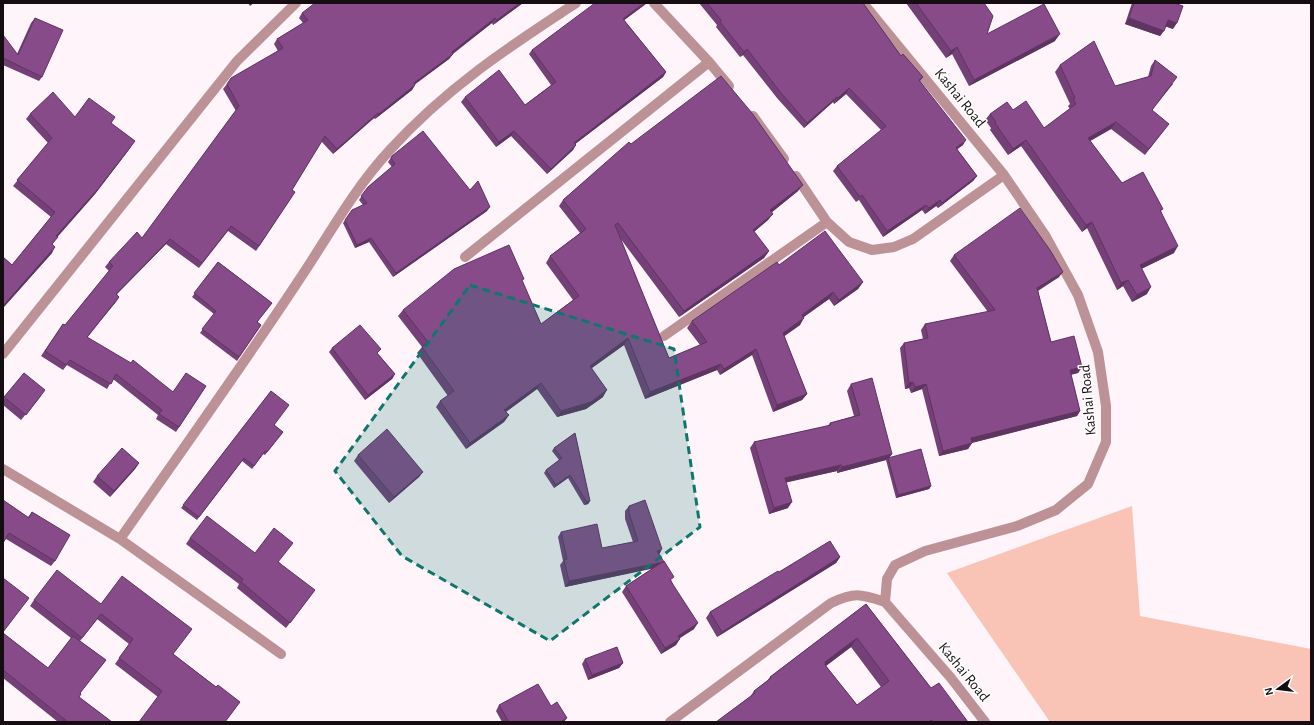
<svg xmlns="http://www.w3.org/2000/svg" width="1314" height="725" font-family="'Alegreya Sans',sans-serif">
<rect width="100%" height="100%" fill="#fff4f9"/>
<path fill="#f9c3b6" d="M1132,506l8,110 171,33v73h-261l-103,-149z"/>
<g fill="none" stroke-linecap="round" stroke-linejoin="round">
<path stroke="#bd9297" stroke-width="10" d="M654,3l55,59 20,24
M863,3l141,172 41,60 33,60 20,57 8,54v36l-18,42 -32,26 -39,16 -92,25 -30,14 -8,14 -2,23 66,76 34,44
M753,116l31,43
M796,176l31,46 22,20 23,8 22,-3 19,-8 91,-64
M465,257l244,-195
M664,336l163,-114
M3,354l234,-293 59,-58
M3,469l117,70 161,115
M120,539c60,-86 121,-171 179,-259 29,-43 54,-90 90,-129 56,-62 118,-103 187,-148
M670,722l161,-119c24,-11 29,-9 54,-1"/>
</g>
<path fill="#744077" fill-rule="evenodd" d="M248,3h6l-4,3z
M523,3l-30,22 -1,-2 -39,31 -4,5 -34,25v1l-3,5 -37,29 -1,-1 -41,36 -12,-13 -29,49 3,2 -39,59 -28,-20 -29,37 -33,-24 -49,50 2,3 -32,41 86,54 33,-6 -30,46 -20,-13 2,-4 -45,-36 -6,10 -40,-24 -4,5 -22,-14 22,-32 2,1 44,-54 -4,-4 4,-5 33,-24 94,-127 -13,-22 4,-5 51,-33 -4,-7 3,-5 26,-16 -4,-5 3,-5z
M699,3h164l38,53 22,21 -3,4 43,64 -6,4 20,27 -4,5 -35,27 -2,-2 -11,8 -3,-4 -39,27 -24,-37 -3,2 -23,-31 4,-5 44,-36 -35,-36 -12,10 -1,-2 -29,26 -27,-30 -34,-43 -3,2 -24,-30 1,-2z
M906,3h78l3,31 68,7 -86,45 -17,-32 -6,4z
M1132,3h42l-1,26 -7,-3 -6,10 -35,-12z
M646,4l-22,16 42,52 -3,5 -88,67 -2,6 -26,24 -36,-38 -15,11 -35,-45 4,-5 60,8 26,-20 -22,-31 3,-4z
M35,18l7,59 -3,4 -36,-16v-30l14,19 14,-31z
M1155,60l18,24 -21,26 12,20 -19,25 -34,-26 -21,12 32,42 41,26 -2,2 13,42 -33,16 6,25 -15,8 -9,-16 -6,4 -30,-62 -5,4 -61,-86 -13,9 -18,-25 1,-2 -6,-8 5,-6 23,-4 31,18 26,-19 -2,-3 2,-2 -15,-32 5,-7 55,21 33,-9 3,-11z
M30,114l45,3 36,6 20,24 -36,47 -38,43 -5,8v8l-49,55v-51l9,8 39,-48 -38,-31 35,-43 -22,-24z
M631,144l167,47 -26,21 -4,8 -14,12 15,19 -5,7 -85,59 -59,-79 49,120 31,-13 -13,-17 5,-7 87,-56 84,17 -5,7 -24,17 -5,-7 -26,18 -3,8 -16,11 23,58 -5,6 -29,12 -21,-57 -32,20 -3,-5 -72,29 -21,-54 -32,23 11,29 -17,12 -29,8 -20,-28 -31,23 3,3 -5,7 -38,27 -30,-42 4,-6 8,-5 -31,-43 5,-6 -24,-31 5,-6 119,-29 19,43 32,-24 -27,-37 4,-7 30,-23 -21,-27 4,-6z
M392,156l95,55 -94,66 -24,-35 -14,6 -12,-25 9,-13 11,-5 -4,-5 9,-13 24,-20 -4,-5z
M954,255l105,22 -21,14 13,51 31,25 -4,6 -7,1 9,37 -3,5 -105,27 -4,6 -29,7 -17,-67 -11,4 -2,-5 -4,1 -5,-41 4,-5 19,-4 -2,-9 4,-6 63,-12 -38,-51z
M218,262l54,41 -15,19 4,3 -24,36 -37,-28 14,-19 -22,-17z
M332,348l46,6 17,20 -3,5 -27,21 -36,-48z
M24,373l17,23 -20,24 -18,-15v-5z
M851,384l41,70 -3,4 42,28 -2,3 -33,9 -10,-38 -49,13v-2l-51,11 2,26 -19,6 -19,-66 4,-6 74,-16 2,-3 24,-7 -7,-25z
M271,391l3,34 9,7 -18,23 -2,-1 -11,15 -10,-8 -45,59 -16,-12z
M575,433l15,68 -2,3 -4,1 -16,-27 -14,10 -10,-15 2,-3 13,-10 -7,-9 2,-3z
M358,455l65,17 -4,5 -30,26 -35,-42z
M139,463l-4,6 -25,28 -17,-15 4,-6z
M3,500l25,17 4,-5 23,49 -4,5 -45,-27z
M629,506l30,48 35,75 -15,9 -3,7 -15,9 -39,-62 4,-6 27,-18 -88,19 -5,-22 3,-4 -5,-24 3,-5 41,16 31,-6 -8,-23v-8z
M190,538l65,15 24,9 32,33 -25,33 -49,-40 2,-4 -53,-40z
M840,557l-4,6 -119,74 -11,-19 4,-6 69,-40z
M34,600l67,4 72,50 43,33 24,15 -82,-5 -43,-33 14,-20 -32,-25 -17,22 26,19 -26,33 -1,4 33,25h-54l-55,-44v-45l45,35 23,-30 -41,-32z
M866,604l65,84 37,34h-252l34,-25 4,-6 13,-10 3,-4zM851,647l30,40 -24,18 -31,-39z
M585,659l38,4 -4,5 -31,12 -6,-16z
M499,705l52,1 13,16h-62l-6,-11z"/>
<path fill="#5e3461" d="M520,3h3l-30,22 4,-5z
M644,3h3l-28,21 4,-5z
M495,18l-3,5 -43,33 4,-2 -4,5 -39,29 4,-5z
M1129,18l35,13 -4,5 -35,-12z
M1168,20l9,3 -4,6 -9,-3z
M1060,34l-5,7 -86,45 5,-6z
M957,47l-5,7 -6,4 5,-7z
M747,49l-4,6 -3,2 4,-5z
M666,72l-3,5 -93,71 4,-5z
M415,85l-3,5 -37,29 4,-5z
M849,88l-3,6 -12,10 4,-6z
M837,97l-4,5 -29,26 3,-5z
M378,113l-4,5 -41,36 4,-5z
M1116,122l-5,7 -28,16 5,-7z
M514,131l-3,5 -15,11 3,-5z
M966,140l-3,5 -11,8 4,-5z
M1026,140l-5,6 -13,9 5,-6z
M576,145l-3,5 -26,24 4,-5z
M131,147l-36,47 -42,48 3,-6z
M977,176l-4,5 -35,27 4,-5z
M803,185l-5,6 -32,26 4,-7z
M940,200l-4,6 -11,8 4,-6z
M926,205l-4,5 -39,27 4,-6z
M490,207l-3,4 -94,66 3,-4z
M773,214l-5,6 -20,16 5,-6z
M1092,222l-5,6 -5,4 4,-7z
M371,238l-2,4 -14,6 2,-3z
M170,239l-4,5 -54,55 4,-5z
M1178,246l-4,7 -39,19 5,-7z
M55,247l-3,6 -49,55v-2z
M769,251l-5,7 -85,59 5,-6z
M1063,272l-4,5 -26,16 4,-5z
M1128,280l-5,6 -6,4 4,-7z
M863,282l-5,7 -24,17 5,-6z
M1151,287l-4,7 -15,8 5,-7z
M833,292l-4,7 -32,23 5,-7z
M119,297l-3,5 -33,40z
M804,318l-4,7 -21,15 4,-7z
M628,338l-4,7 -38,27 4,-6z
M756,349l-4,6 -32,20 4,-6z
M721,364l-4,6 -72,29 5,-7z
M1082,367l-4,6 -11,3 3,-6z
M395,374l-3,5 -27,21 3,-5z
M913,382l-4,6 -4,1 4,-6z
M541,383l-4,6 -37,27 4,-6z
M926,384l-4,5 -11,4 4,-6z
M607,390l-4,7 -17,12 -29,8 4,-6z
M807,394l-5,6 -29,12 4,-7z
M1080,411l-3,5 -110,28 4,-6z
M509,415l-5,7 -38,27 4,-6z
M972,443l-4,6 -29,7 4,-5z
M892,454l-4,5v-1l-2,2 -49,13 5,-6z
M139,463l-4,6 -25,28 4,-6z
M841,465l-4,6 -57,13 5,-6z
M423,472l-4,5 -30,26 5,-6z
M570,475l-2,3 -14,10 2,-3z
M931,486l-2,3 -33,9 2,-3z
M590,501l-2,3 -4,1 3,-3z
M792,502l-4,6 -19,6 5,-6z
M662,549l-3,6 -2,-4z
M840,557l-4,6 -119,74 5,-5z
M664,562l-4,5 -95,20 4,-6z
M698,623l-4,6 -20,13 4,-6z
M857,638l-6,9 -32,24 6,-9z
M680,639l-4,6 -15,9 4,-6z
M623,663l-4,5 -31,12 4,-5z
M567,718l-3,4h-4z"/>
<path fill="#874b8a" stroke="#5e3461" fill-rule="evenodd" d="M315,3h205l-23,17 -2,-2 -43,34 1,2 -39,29 1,2 -36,29 -1,-1 -41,36 -12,-13 -33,54 3,2 -36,54 -28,-20 -29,37 -32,-24 -54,55 3,3 -32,40 44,26 2,-3 40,32 13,-19 20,13 -27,41 -20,-13 3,-4 -46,-36 -5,10 -41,-24 -4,5 -21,-14 18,-27 2,1 48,-59 -4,-4 28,-30 5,6 97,-132 -12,-22 4,-6 52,-30 -6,-9 31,-19 -6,-7z
M595,3h49l-21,16 43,53 -92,71 2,2 -25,24 -37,-38 -15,11 -34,-45 34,-27 26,35 31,-23 -24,-32z
M707,3h156l38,53 2,-2 20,23 -4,3 47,60 -10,8 21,28 -35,27 -2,-3 -11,8 -3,-3 -39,26 -25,-36 -2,2 -23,-31 49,-40 -37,-38 -11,10 -1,-1 -30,26 -26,-30 -34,-44 -3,3 -24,-30 1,-2z
M916,3h68l9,13 -6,18 57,-30 16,30 -86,46 -17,-33 -6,4z
M1134,3h40l9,3 -6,17 -9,-3 -4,11 -35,-13z
M35,18l28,12 -21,47 -39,-19v-23l15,20z
M1094,41l21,45 36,-10 4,-16 22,17 -25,33 17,14 -20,25 -33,-27 -28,16 34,45 21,-11 20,37 -3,1 18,36 -38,19 11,22 -14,8 -9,-15 -7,3 -29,-61 -6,3 -60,-85 -13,9 -18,-26 1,-1 -6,-8 17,-12 6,8 13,-9 18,27 32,-24 -3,-5 2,-1 -15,-33z
M721,76l31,37 51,72 -33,25 3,4 -20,16 16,21 -85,60 -66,-88 -3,2 54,133 38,-16 -15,-21 85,-59 2,3 46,-34 38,51 -24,18 -6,-8 -31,23 2,3 -21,15 24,61 -30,11 -21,-56 -32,20 -3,-5 -71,28 -22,-54 -38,28 17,24 -16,12 -30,9 -20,-28 -37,27 5,5 -39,28 -30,-42 14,-10 -32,-44 6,-5 -25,-32 51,-41 55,-24 15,34 -2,1 19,44 38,-28 -29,-40 36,-27 -23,-29 66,-58 2,2z
M53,92l22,25 14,-19 26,19 -4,6 24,18 -37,48 -42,47 2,1 -6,7 3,3 -52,59v-49l9,8 43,-53 -38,-32 35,-42 -22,-24z
M423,131l47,59 8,-9 12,26 -94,66 -25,-35 -14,7 -12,-25 7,-10 15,-7 -6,-7 7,-9 27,-23 -4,-6 1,-2z
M1020,208l30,42 13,22 -26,16 14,54 23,-6 8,31 -12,3 10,41 -109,27 1,5 -29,8 -17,-67 -11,3 -2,-5 -4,1 -5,-40 24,-5 -3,-14 70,-14 -41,-55z
M218,262l54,41 -15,19 4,3 -22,32 -37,-28 14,-18 -22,-18z
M360,325l21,24 -4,4 18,21 -27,21 -36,-47z
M24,373l21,17 -19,25 -22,-18z
M872,378l20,76 -50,13 -1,-2 -56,13 7,24 -18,6 -20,-66 77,-17 -1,-2 30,-8 -9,-31z
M271,391l18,14 -15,20 9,7 -16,20 -2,-1 -11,15 -10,-8 -45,59 -16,-12z
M387,429l36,43 -29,25 -36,-42z
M575,433l15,68 -3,1 -17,-27 -14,10 -10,-15 16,-12 -8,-10z
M122,448l17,15 -25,28 -17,-15z
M921,449l10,37 -33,9 -10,-37z
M3,500l26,18 3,-6 38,23 -15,26 -46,-28 -6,10z
M645,500l17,49 -5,2 7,11 -95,19 -5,-21 3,-1 -6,-27 36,-8 5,24 36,-7 -9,-28v-7z
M207,516l48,37 19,-25 19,15 -15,19 37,28 -25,33 -49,-41 2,-3 -53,-41z
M830,541l10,16 -118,75 -12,-20 68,-41 1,1z
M664,561l10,16 -4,3 28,43 -20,13 2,3 -15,9 -39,-62z
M57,570l44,34 21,-28 70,53 -19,25 43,33 2,-2 22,17 -15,20h-86l23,-31 -43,-33 14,-19 -32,-25 -19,24 -48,-38z
M3,578l26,20 -26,34z
M866,604l65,84 8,-5 29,39h-35l-1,-2 -4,2h-212l39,-29 -1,-2 17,-13 -1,-1zM857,638l32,43 -32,24 -32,-40v-3z
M3,633l45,35 25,-32 33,24 -26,33 1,1 -2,3 33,25h-44l-65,-52z
M617,647l6,16 -31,12 -7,-16z
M538,684l13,22 6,-4 10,16 -7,4h-51l-10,-17z"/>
<path fill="#0f766e" fill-opacity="0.2" stroke="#0f766e" stroke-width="3" stroke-dasharray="8 5" stroke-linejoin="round" d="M470,285l204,64 26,178 -150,114 -148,-85 -67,-85z"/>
<g text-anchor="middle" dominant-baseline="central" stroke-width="3" stroke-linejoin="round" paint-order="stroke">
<g font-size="15" fill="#150d11" stroke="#fff">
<text transform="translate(960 98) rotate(51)">Kashai Road</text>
<text transform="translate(1088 400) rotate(-95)">Kashai Road</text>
<text transform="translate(964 672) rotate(51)">Kashai Road</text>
</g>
</g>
<rect width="1314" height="725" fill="none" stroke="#150d11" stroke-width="8"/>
<g transform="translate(1278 689) rotate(255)" stroke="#ffffff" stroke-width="3" paint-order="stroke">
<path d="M0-3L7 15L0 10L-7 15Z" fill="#150d11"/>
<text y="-6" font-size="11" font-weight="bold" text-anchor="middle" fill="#150d11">N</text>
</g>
</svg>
